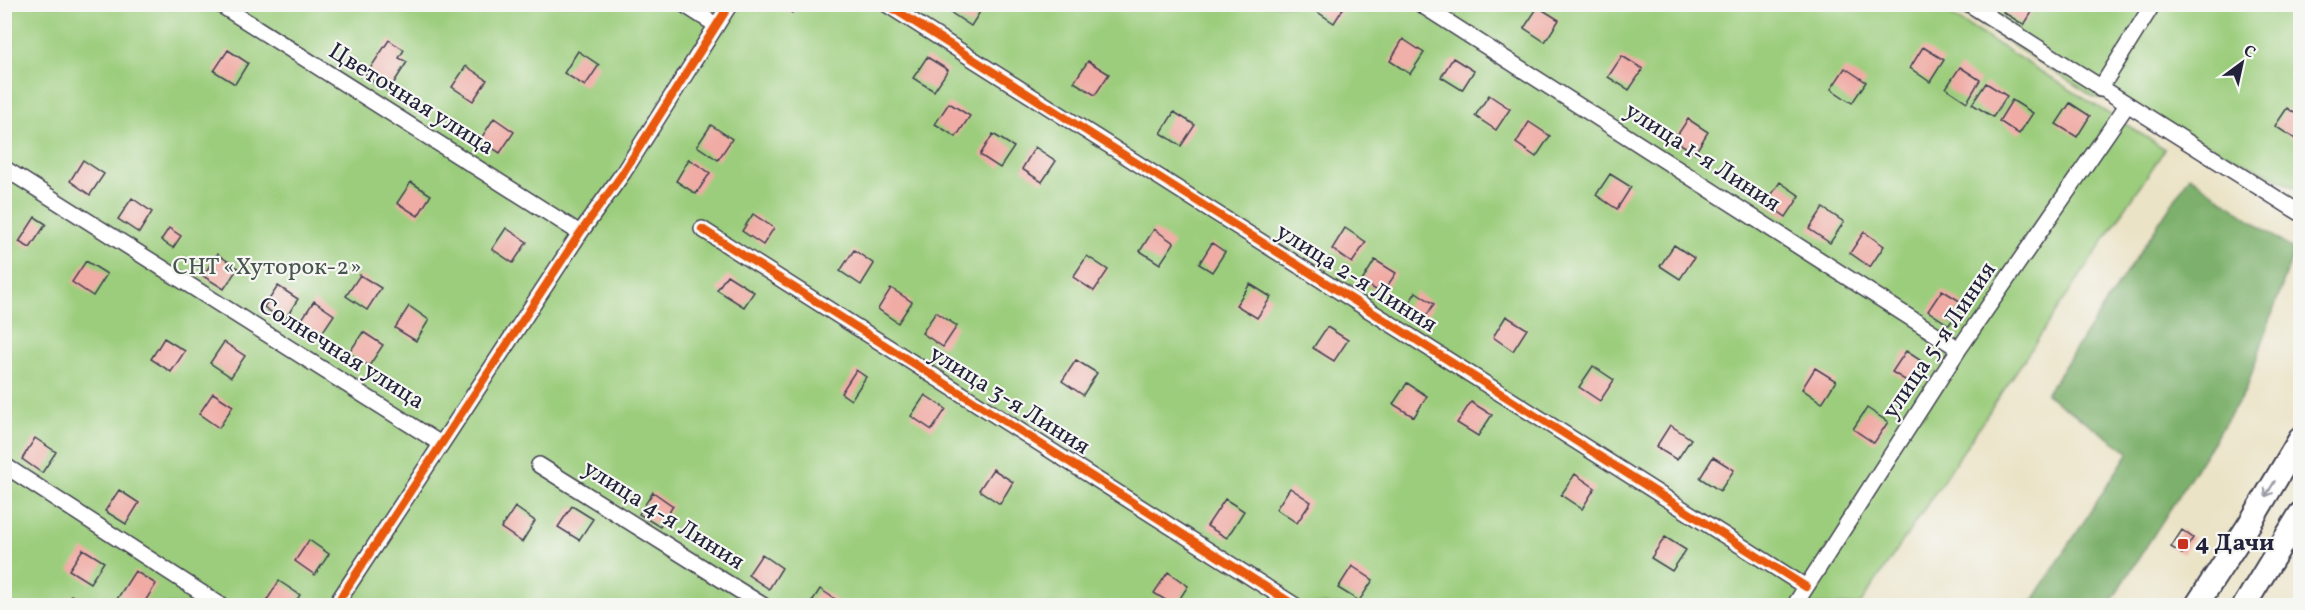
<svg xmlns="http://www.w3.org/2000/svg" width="2305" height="610" font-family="Vollkorn,serif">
<rect width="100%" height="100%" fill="#f6f6f2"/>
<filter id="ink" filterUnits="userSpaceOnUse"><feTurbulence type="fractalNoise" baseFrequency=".0167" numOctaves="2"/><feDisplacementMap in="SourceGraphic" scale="12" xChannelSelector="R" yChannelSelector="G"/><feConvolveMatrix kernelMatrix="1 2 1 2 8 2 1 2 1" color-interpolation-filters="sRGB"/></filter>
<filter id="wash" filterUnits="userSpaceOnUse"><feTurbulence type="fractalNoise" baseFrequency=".008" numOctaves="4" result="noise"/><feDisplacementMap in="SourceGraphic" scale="24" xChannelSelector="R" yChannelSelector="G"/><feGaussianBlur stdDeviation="1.35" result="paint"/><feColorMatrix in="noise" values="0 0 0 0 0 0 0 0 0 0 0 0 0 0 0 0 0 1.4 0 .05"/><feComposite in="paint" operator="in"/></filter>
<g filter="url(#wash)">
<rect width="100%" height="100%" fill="#ebe3c6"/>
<path fill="#9ccd7d" stroke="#5f785c" stroke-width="1.5" d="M4,5h1931l230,144 -305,456h-1855z
M1949,5h351v185l-173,-85 -33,-8z"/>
<path fill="#7db06c" stroke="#506954" stroke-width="1.5" d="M2190,176l104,75 -48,139 -137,215h-79l99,-153 -83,-58z"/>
<g id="blocks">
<path fill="#f0aba5" d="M779,4h18l-5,9z
M955,4h30l-14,22 -21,-14z
M1316,4h30l-12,19 -21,-14z
M2008,4h29l-13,21 -21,-13z
M1538,7l21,13 -14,22 -21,-14z
M1403,39l21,14 -14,21 -20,-13z
M389,40l15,10 -5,8 8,4 -19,30 -23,-16z
M1923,47l21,13 -14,22 -20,-14z
M228,50l20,13 -13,21 -21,-13z
M578,51l21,14 -14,21 -21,-13z
M1622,56l21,13 -14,21 -21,-13z
M927,57l21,13 -14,21 -21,-13z
M1453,58l21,13 -12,19 -21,-13z
M1088,61l21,13 -14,21 -21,-13z
M466,66l21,14 -14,21 -21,-14z
M1960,67l20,13 -13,22 -21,-14z
M1845,68l21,14 -14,21 -21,-14z
M1986,83l21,13 -14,21 -21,-13z
M1489,95l21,14 -14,21 -21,-14z
M2012,100l21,13 -14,21 -20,-13z
M949,103l21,13 -14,21 -21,-13z
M2070,103l20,13 -13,21 -21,-13z
M2287,108l13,9v25l-25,-16z
M1174,112l21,13 -14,21 -20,-13z
M494,118l20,14 -14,21 -20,-13z
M1688,119l20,13 -13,21 -21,-13z
M1529,122l21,14 -14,21 -20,-14z
M711,125l21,14 -14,21 -21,-14z
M993,134l21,13 -14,21 -20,-13z
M1035,147l21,14 -14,21 -20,-13z
M689,159l21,14 -14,21 -20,-13z
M83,160l21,14 -14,21 -20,-14z
M1610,174l21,13 -14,22 -21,-14z
M411,182l20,13 -13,21 -21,-13z
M1780,182l20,14 -14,21 -20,-14z
M132,198l20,14 -13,21 -21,-14z
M1823,208l21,14 -14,21 -21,-14z
M753,214l21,14 -11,17 -21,-14z
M35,217l11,7 -16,24 -11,-6z
M169,228l12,8 -8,12 -12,-8z
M506,228l21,14 -14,21 -21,-14z
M1345,228l21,14 -14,21 -20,-14z
M1154,229l20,14 -14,21 -20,-13z
M1864,232l20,14 -14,21 -20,-14z
M1212,243l13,9 -13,20 -13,-8z
M1674,245l20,13 -14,21 -20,-13z
M854,250l20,14 -13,21 -21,-14z
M217,254l21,14 -14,21 -21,-13z
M1087,256l21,14 -14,21 -21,-14z
M1375,260l21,13 -14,21 -20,-13z
M86,261l21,13 -14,22 -21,-14z
M360,275l21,13 -14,22 -21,-14z
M727,275l27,17 -10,15 -27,-17z
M1250,284l21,13 -14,21 -21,-13z
M278,286l20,13 -14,22 -20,-14z
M891,288l21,14 -14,21 -20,-14z
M1942,290l21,13 -14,22 -21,-14z
M1416,292l18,12 -14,22 -18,-12z
M314,301l20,14 -14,21 -20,-14z
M409,306l20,14 -13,21 -21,-13z
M936,312l21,14 -14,21 -21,-14z
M1506,316l21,13 -14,22 -20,-14z
M1327,327l21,13 -14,21 -21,-13z
M363,332l20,13 -14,21 -20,-13z
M164,338l21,13 -14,21 -20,-13z
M224,342l21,14 -14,21 -21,-14z
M1906,351l20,13 -13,21 -21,-13z
M1076,360l21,13 -14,22 -21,-14z
M1593,366l21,14 -14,21 -21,-14z
M1815,368l21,13 -14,22 -20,-14z
M856,370l10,7 -15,23 -10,-7z
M1407,383l20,13 -13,21 -21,-13z
M213,393l20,13 -14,22 -20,-14z
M925,395l21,14 -14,21 -21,-14z
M1471,402l21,13 -14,21 -21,-13z
M1867,408l21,14 -14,21 -21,-14z
M1670,425l21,14 -14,21 -21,-13z
M35,438l21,14 -14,21 -20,-14z
M1713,457l21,13 -14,21 -20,-13z
M993,469l20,13 -13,22 -21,-14z
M1575,474l20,14 -13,21 -21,-14z
M1290,488l21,14 -14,21 -21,-14z
M119,490l20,13 -13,21 -21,-13z
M653,492l20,14 -13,21 -21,-13z
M1225,499l19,12 -17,27 -20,-12z
M572,506l21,13 -14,21 -21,-13z
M515,507l20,14 -13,21 -21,-14z
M2182,530l11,8 -11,16 -11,-7z
M1665,537l21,13 -14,21 -21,-13z
M309,540l20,14 -14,21 -20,-14z
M83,549l21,13 -14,21 -21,-13z
M762,554l20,14 -13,21 -21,-14z
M1352,566l21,14 -14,21 -21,-13z
M135,571l21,13 -14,22h-15l-10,-7z
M1168,572l20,14 -13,20 -21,-13z
M279,581l21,14 -7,11h-23l-5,-3z
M820,589l21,14 -2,3h-30z
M71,595l17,11h-24z"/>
</g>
</g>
<g filter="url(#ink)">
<use href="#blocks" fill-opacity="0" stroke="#403f50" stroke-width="1.5"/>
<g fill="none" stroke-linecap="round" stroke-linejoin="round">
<g stroke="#403f50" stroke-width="18">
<path id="street" d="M219,4l361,229
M683,4l33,21
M886,4l920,583
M1420,4l539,345
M1969,4l331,209
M2100,89l53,-85
M4,168l437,276
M702,229l594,377
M4,465l218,141
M539,465l225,141
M335,606l245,-373 43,-60 107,-169
M1794,606l165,-257 168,-244"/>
</g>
<g stroke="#403f50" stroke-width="26">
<path id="primary" d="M2196,606l54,-83 50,-84
M2244,606l56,-92"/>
</g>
<use href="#street" stroke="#fff" stroke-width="15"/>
<use href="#primary" stroke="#fff" stroke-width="22"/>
<g stroke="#f6f6f2" stroke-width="11">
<path id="cycleway" d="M886,4l920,583
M702,229l594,377
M335,606l245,-373 43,-60 107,-169"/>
</g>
<use href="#cycleway" stroke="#e8590c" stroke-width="8"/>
</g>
<defs><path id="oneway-shaft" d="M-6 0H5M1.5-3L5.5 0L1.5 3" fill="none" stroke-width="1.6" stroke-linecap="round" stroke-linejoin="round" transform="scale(1.5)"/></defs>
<use stroke="#9c9ca7" href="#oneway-shaft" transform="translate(2270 489) rotate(121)"/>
</g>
<rect fill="#c8321e" stroke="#f6f6f2" stroke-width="2" x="2177" y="538" width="12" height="12" rx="3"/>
<g text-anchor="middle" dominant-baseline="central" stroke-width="4.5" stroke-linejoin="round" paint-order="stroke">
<g font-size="24" fill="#22223b" stroke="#f6f6f2">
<text transform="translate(411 100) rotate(32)">Цветочная улица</text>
<text transform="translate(1702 158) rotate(33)">улица 1-я Линия</text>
<text transform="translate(1356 279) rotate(32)">улица 2-я Линия</text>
<text transform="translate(1940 341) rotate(-56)">улица 5-я Линия</text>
<text transform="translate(341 354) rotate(32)">Солнечная улица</text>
<text transform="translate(1009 401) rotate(32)">улица 3-я Линия</text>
<text transform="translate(663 516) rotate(32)">улица 4-я Линия</text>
</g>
<g font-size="24" fill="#47554f" stroke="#f6f6f2">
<text x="267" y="268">СНТ «Хуторок-2»</text>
</g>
<g font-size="24" font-weight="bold" fill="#22223b" stroke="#f6f6f2" text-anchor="start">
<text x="2195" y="544">4 Дачи</text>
</g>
</g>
<rect width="2305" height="610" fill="none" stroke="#f6f6f2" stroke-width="24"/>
<g transform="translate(2242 63) rotate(33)" stroke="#f6f6f2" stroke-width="4.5" paint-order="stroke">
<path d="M0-4.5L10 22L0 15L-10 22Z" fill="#22223b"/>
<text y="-9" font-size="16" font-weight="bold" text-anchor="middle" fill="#22223b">С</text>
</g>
</svg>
